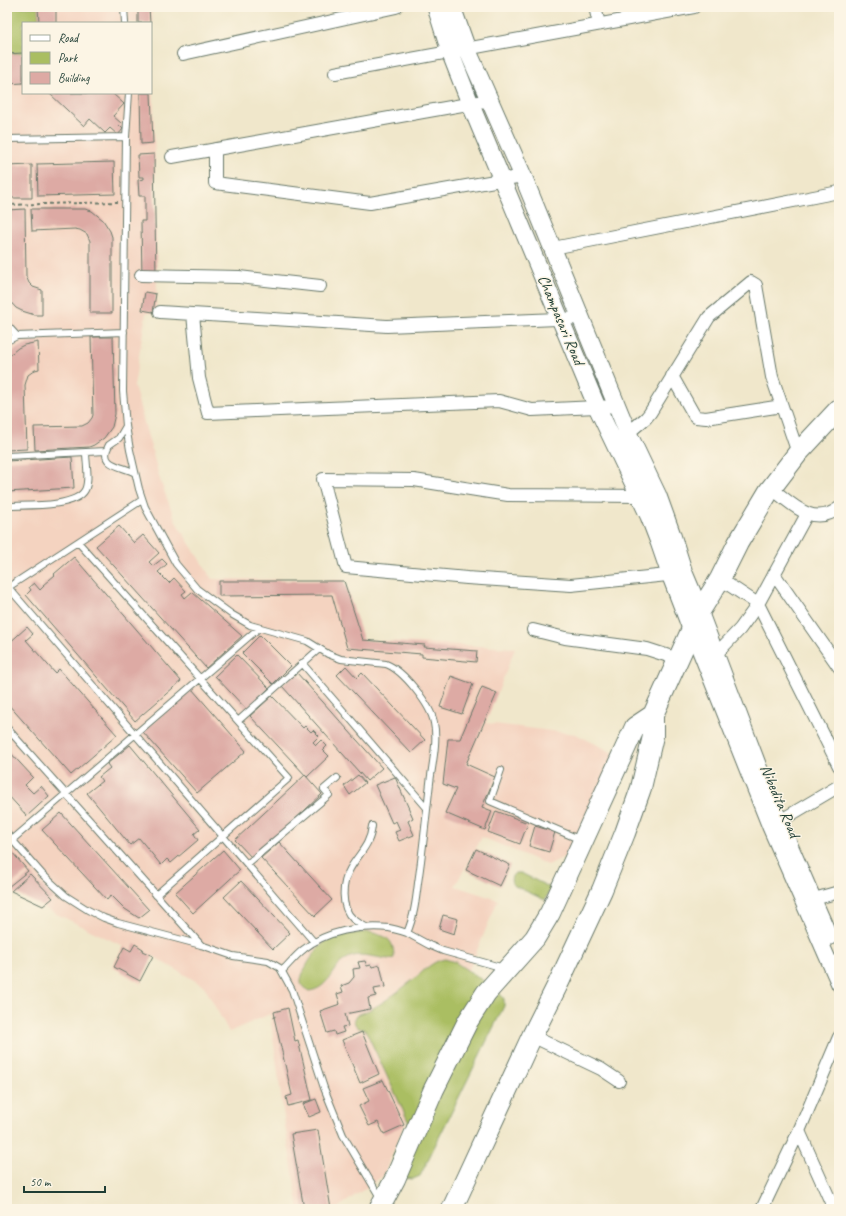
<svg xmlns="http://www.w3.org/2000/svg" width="846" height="1216" font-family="Caveat,sans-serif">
<rect width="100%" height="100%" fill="#fcf5e5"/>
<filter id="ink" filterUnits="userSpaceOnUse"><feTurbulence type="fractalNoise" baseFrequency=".025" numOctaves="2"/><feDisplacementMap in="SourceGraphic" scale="8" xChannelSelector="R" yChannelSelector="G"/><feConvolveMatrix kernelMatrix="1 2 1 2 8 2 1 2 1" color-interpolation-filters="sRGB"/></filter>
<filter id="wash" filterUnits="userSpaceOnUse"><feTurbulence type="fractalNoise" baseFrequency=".012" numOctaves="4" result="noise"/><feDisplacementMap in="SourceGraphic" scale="16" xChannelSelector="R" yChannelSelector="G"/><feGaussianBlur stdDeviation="0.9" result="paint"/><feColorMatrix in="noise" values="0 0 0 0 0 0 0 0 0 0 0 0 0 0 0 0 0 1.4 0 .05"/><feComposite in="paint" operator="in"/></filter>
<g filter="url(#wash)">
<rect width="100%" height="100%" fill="#f0e7cb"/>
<path fill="#f4d3c0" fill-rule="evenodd" d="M7,7h145l5,286 -1,20h-10l-12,73 26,94 16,42 36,57 132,1 20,60 151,8 -29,75 90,11 39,20 -47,101 -20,10 -66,-28 -27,49 43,14 -115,276 -47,33h-37l-14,-84 -15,-111 -41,18 -25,-46 -51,-30 -12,28 -29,-17 11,-21 -116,-56zM23,23h128v70h-128z"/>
<path fill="#aabe62" stroke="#647e4b" d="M7,7h31l1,16h-16v30l-16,1z
M515,873h6l30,15 -6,12 -32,-15c-3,-5 -2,-9 2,-12z
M369,932c17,4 25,6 25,26 -10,4 -30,-8 -46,0 -18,9 -17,30 -39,33 -3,-2 -8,-4 -8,-9 -1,-10 17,-36 25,-41 13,-7 29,-8 43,-9z
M445,959l10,3 42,28 7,9v7l-84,170 -7,3 -9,-1 -10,-13 -1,-8 16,-34 -44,-94c-7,0 -9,-2 -11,-8l3,-6c21,-7 39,-22 57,-36 10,-8 18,-18 31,-20z"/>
<g id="blocks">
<path fill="#ddaaa4" d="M38,7h18v16h-17z
M138,7h11l1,16h-12z
M23,53v30l-16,1v-30z
M49,93h63l12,11 -11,12 8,7 -2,2 4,4 -5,6 -8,-7 -5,5 -15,-14 -6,7z
M140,93h11l2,50 -12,1z
M154,154l2,122 -14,1 -1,-56h4v-25h-6l-1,-16 6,-1v-2h-5l-1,-22z
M114,162l1,32 -77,2 -1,-32z
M32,165v33h-25v-32z
M25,209l1,67 3,7 4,4 9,3v25h-7l-13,-4 -6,-3 -9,-10v-88z
M31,209h54l7,2 11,9 7,11 2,6v76h-22v-72l-3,-7 -7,-4 -5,-1 -43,2z
M145,292l11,2 -3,18 -11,-2z
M91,337h22l2,77 -3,13 -8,11 -10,7 -5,2 -54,3 -1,-23 48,-1 6,-3 4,-5 1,-3z
M38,342l1,27 -4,1 -7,5 -3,10 2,64 -20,1v-93l11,-9 6,-3z
M72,457l2,31 -67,4v-31z
M119,526l15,17 9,-8 16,18 -10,9 4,4 9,-7 5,5 -9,8 11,11 5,-5 12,13 -4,3 3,4 7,-6 50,44 -36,32 -110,-122z
M74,557l107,124 -46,40 -109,-126 5,-5 -2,-3 5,-4 6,7 4,-4 -1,-1 12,-10 -1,-1z
M219,581h125l19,59 62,5 -1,2 53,4 -1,11 -54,-5v-3l-75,-6 -15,-53 -113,1z
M27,627l6,7 -7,6 29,33 4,-4 58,66 -46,40 -64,-72v-58z
M260,635l31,31 -18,18 -31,-31z
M237,655l32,33 -22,22 -32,-34z
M346,666l11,12 5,-5 63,67 -14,13 -74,-78z
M297,673l85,95 -15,13 -85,-95z
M451,676l22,8 -11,30 -22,-7z
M482,687l15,6 -31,71 29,13 -13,30 10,4 -7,19 -40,-17 11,-24 -13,-5 5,-45h12z
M192,689l54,62 -49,42 -54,-61z
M272,696l31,32 2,-2 6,6 2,-2 6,6 -6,6 3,3 5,-5 6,6 -4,4 6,6 -22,21 -57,-61z
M130,745l70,84 -6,5 4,6 -27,23 -4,-4 -6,6 -22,-27 -9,7 -43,-52 15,-12 -3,-4 11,-9 -3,-4z
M7,749l26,28 -8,8 8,8 8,-7 8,10 -22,20 -20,-22z
M305,775l17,19 -69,65 -18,-19z
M358,775l7,8 -15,12 -6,-9z
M395,777l18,41 -5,3 6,14 -15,6 -4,-9 5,-2 -4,-9 -4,2 -17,-38z
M496,811l32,12 -8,21 -32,-12z
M61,813l88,97 -10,8 -14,-9 -14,-14 -4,5 -65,-70z
M535,826l20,6 -6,20 -20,-6z
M279,842l53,58 -17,16 -54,-58z
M7,846l21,25 -20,16 -1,-2z
M476,849l34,16 -10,21 -34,-16z
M223,850l17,20 -47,43 -18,-20z
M30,874l23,24 -10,8 -32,-15z
M241,881l49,52 -17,16 -49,-52z
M443,915l15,4 -4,15 -15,-5z
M135,944l8,5 -1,2 11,5 -13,25 -26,-14 10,-20 7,4z
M365,961l2,5 4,-1 1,2 8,-2 5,22 -11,2 2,7 -8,2 2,11 -25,5 3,12 -6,1 2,5 -9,3 -1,-4 -7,2 -7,-22 20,-7 -3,-10 6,-2 -2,-6 8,-3 5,-6 -1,-8 7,-1 -2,-6z
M288,1008l7,33 3,-1 14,60 -24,6 -2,-9 6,-2 -18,-78h1l-1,-5z
M362,1032l17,42 -19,9 -18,-43z
M383,1080l21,45 -20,9 -6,-12 -9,4 -10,-20 10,-5 -6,-13z
M316,1099l5,13 -12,5 -6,-13z
M318,1130l13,79h-27l-13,-75z"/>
</g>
</g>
<g filter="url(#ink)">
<use href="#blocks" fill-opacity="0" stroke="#687869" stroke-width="1"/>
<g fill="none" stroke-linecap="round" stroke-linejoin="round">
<g stroke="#687869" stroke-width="8">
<path id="service" d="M124,7l1,16
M129,93l-3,44 -3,254 3,35 4,24 9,39 6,18 31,57 21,25 34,25 19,11 57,16 21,13 13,5 45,5c17,6 45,41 48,59 4,18 -2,42 -4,60 -4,34 -7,67 -12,100 -2,17 -4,34 -11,50l22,12 14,6 61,17
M7,139l119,-2
M7,325l10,11
M7,341l10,-5 107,-4
M126,426l-7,12 -10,7c-12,22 16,21 26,28
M7,456l99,-5
M7,506c19,-1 68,2 78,-16 5,-10 1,-27 1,-38
M78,542l211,236 -133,117
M7,584l1,3 306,355
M7,588l135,-88
M302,663l125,145
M238,721l81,-72
M7,728l194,217
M501,770l-11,31 91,39
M7,834l35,40 24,22 22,14 16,8 14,5 83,22 32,11 35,5 12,7 12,22 32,98 19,47 38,64
M12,840l247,-212
M247,864l82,-69 -5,-6 13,-11
M366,927c-4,-2 -9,-5 -13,-8 -13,-12 -11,-36 -3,-50 9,-16 20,-23 22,-43
M282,971c7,-7 14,-16 22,-22 22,-18 57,-24 85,-21 6,1 12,3 18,5"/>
</g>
<g stroke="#687869" stroke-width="14">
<path id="minor" d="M595,7l4,17
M183,54l213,-47
M335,73l359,-66
M215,149v34l155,20 153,-27
M172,157l318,-57
M553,248l286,-56
M141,275l98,2 81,9
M160,312l227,14 195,-8
M193,314l6,64 9,35 291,-12 33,9 86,-4
M672,376l22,39 2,2 10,1 76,-12
M628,433l18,-15 4,-5 59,-96 42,-35 5,3 16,92 26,76
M771,488c21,16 42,40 68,20
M645,496l-137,-1 -94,-15 -91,-1 23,88 121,11 104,7 106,-11
M774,574l65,93
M720,579l38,25 81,162
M533,630l32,8 82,11 31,10
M717,653l23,-24 18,-25 49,-90
M773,825l66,-39
M814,899l25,-7
M532,1036l69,33 18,12
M799,1131l35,78
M762,1209l37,-78 40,-94"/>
</g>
<g stroke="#687869" stroke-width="17">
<path id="tertiary" d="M700,611l80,211 50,115
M692,631l78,196 69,157"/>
</g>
<g stroke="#687869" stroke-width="19">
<path id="secondary" d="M436,7l14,45 20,51 127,304 52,109 10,26 11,32 22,57
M452,7l15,42 56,127 105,257 30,63 14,39 12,38 16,38"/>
</g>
<g stroke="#687869" stroke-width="22">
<path id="trunk" d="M379,1209l16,-30 39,-90 34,-68 18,-28 49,-55 15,-25 85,-186 18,-12
M452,1209l80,-173 27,-54 43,-92 23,-57 16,-45 12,-52v-21l47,-104 20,-32 18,-36 31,-52 29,-38 41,-44"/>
</g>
<path stroke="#687869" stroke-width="2" stroke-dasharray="3 3" stroke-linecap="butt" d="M7,205l111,-3"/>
<use href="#service" stroke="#fff" stroke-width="6"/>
<use href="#minor" stroke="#fff" stroke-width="12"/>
<use href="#tertiary" stroke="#fff" stroke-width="15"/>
<use href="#secondary" stroke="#fff" stroke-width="17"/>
<use href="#trunk" stroke="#fff" stroke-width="20"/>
</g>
</g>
<g text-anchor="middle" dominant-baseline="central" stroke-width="3" stroke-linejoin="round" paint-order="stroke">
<g font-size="16" fill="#1f3d34" stroke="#fcf5e5">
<text transform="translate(561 320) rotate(67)">Champasari Road</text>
<text transform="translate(780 801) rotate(67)">Nibedita Road</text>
</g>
</g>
<rect width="846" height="1216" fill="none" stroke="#fcf5e5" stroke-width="24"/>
<rect x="22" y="22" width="130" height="72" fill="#fcf5e5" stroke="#a4ab9e"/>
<rect x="30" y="35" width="20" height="6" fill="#ffffff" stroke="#a4ab9e"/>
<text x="58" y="42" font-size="12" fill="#1f3d34">Road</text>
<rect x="30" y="52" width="20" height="12" fill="#aabe62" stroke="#a4ab9e"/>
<text x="58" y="62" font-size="12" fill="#1f3d34">Park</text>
<rect x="30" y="72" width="20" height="12" fill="#ddaaa4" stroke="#a4ab9e"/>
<text x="58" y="82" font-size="12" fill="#1f3d34">Building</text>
<path d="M24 1186v6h81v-6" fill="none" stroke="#1f3d34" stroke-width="2"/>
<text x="30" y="1186" font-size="12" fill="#1f3d34" stroke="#fcf5e5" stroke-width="3" paint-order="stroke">50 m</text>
</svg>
